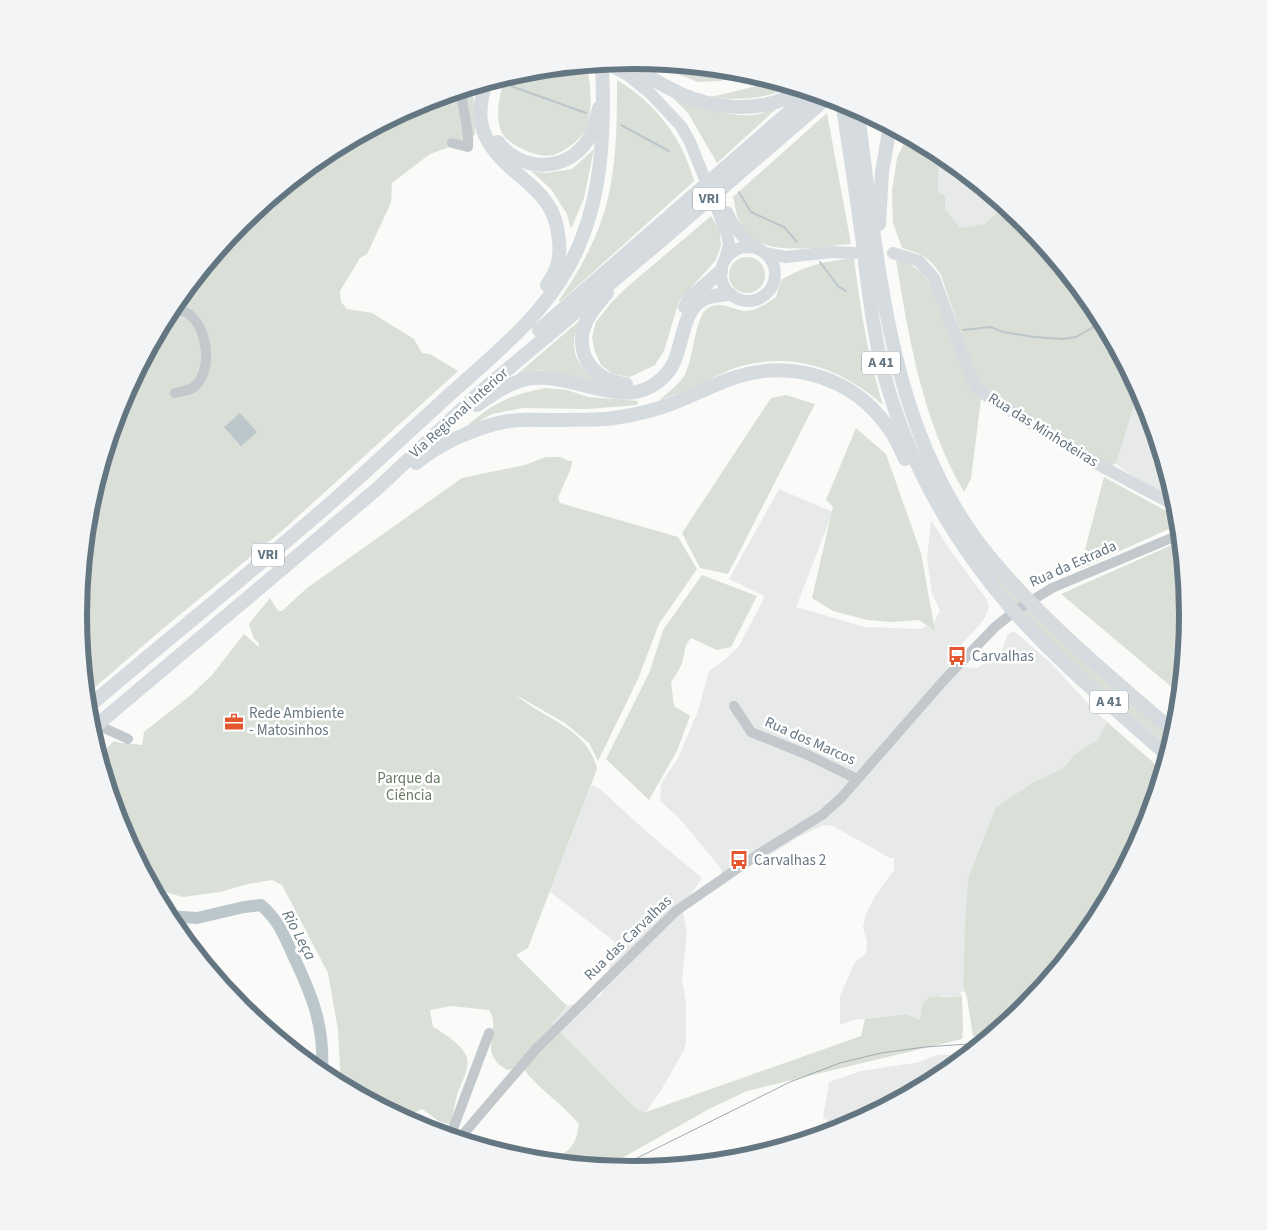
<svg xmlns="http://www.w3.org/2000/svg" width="1267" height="1230" font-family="'Source Sans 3',sans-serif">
<rect width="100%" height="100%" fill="#fafaf8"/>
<path fill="#e8e9e9" d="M938,152l4,2 64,52 -22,18 -24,4 -15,-19 -7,-17z
M1139,389l7,14 32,106 -62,-45z
M779,489l54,23 -37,95 69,20 55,2 13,-5 7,-13 -8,-18 -5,-34 4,-39 19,30 37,50 2,8 -6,13 -24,26 -4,9 4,11 17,1 23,-12 9,-22 6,-3 37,32 41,45 15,14 -9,17 -24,16 -11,13 -27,13 -63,88 -5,10 -3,42 -2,65 1,6h-4l2,4 -9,2 -11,-2 -20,8 -2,17 -16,-7 -51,6 -13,5v-29l15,-34 11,-8 1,-13 -4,-13 2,-12 10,-20 19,-26v-12h-4l-57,-32 -9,-1 -24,11 -30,19 -40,22h-8l-1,-8 -6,-8 -38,-45 -17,-15 1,-18 16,-23 21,-49 11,-40 14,-10 16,-15 25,-48v-2l-35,-17z
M591,785l9,4 47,43 55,46 -20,29 5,26 -5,46 4,24v39l-2,8 -21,37 -17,25 -8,-2 -8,-7 -79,-79 16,-18 34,-10 10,-35 5,-5 -2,-15 -64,-49z
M969,1054l-27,23 -96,51 -21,6 2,-14 -4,-2 6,-36 32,-11 59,-9 16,-7z"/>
<path fill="#dadfd7" d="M644,61l65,6 1,9 34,-5 10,3 -34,7 -22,1z
M587,65c3,19 6,38 1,57 -4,16 -20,28 -35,33 -13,4 -40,-8 -49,-19 -11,-15 -4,-43 1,-59l21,-6z
M617,80c38,22 66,59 77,101l-134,121 -1,-2c25,-35 45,-74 52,-117 6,-34 6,-69 6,-103z
M774,80l19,6c-26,13 -53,15 -82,11l58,-14z
M473,86l2,48 -6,6 -39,14 -38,29 -1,20 -24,51 -7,4 -20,33 1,11 6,7 25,4 42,26 8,14 8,1 28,17 -175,159 -123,101 -74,64 -7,-80 10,-109 32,-104 51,-96 69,-84 84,-69 96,-51z
M669,94c27,10 55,24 86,21 7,-1 15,-5 22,-7l-60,55 -29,-50z
M827,113l24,131c-33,2 -94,17 -111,-21 -4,-8 -5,-18 -7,-26z
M908,135l30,17v40l7,4v13l15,19 24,-4 22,-18 20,17 69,84 44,82 -23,75 -6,1 -124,-75 -10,-12 -35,-103c-12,-18 -19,-21 -39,-27l-9,-25 -1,-32 5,-33z
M594,149l-10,49 -13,31 -4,-15 -16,-25 -20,-18 15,2 26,-4z
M711,216l9,15 1,14 -5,15 -37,41 -15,50 -9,14 -25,12 -17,-3 -12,-9 -6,-13 -3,-15 4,-15 15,-19 15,-15z
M729 275a18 18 0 1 1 36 0a18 18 0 1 1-36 0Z
M854,258c6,50 14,99 29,147 -42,-36 -86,-53 -142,-39 -14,4 -28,12 -42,19 -13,6 -26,10 -40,15 9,-7 19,-15 25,-24 10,-16 10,-59 24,-68 12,-8 25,2 37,3 11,0 23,-8 31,-14l5,-17c25,-15 45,-19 73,-22z
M896,260c20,5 26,11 37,29l48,110 -10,80 -7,13c-41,-70 -55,-152 -68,-232z
M579,321l1,1c-13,25 -4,43 17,59l-1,1 -17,-5 -40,-7 -25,7z
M546,388l21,2 21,7 50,4 -1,4 -50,4 -64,-1 -31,6 -23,13 -1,-2c27,-24 44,-30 78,-37z
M786,395l29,9 -87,170 -28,-6 -18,-35 89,-135z
M856,428l30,26 35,99 14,78 -16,-11 -27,2 -24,-2 -35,-9 -21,-13 21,-91 -7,-7z
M546,457h14l9,4h3l-1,7 -13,30 2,5 118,34 19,32 -38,55 -21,55 -40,82 -9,-18 -24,-20 -49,-28c28,24 73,34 81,74l-69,179 -12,7 51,51 -15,18 78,79 8,7 8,2 215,-76 4,-17 40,-5 15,6 2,-16 7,-7c12,-1 22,2 33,-1l1,34 -1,9 -215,52 -38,18 -103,58 -54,-5c18,-13 24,-15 27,-38 -17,-21 -41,-35 -57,-57l-15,3c-32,-19 -4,-39 -18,-60l-38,-4 -21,4 3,17c10,5 32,20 34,31 3,11 -7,27 -10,37 -2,9 -4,18 -6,27l-2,2 -9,-2 -18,-13 -19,9 -62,-33 -3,-55 -10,-57 -46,-88 -10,-5 -24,4 -28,8 -37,5 -29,-8 -33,-62 -22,-71 15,-15 7,2 21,2 2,-13 47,-37 21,-20 32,-41 15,13v-4l-5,-4 -5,-15 21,-26 8,13h4l25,-23 155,-110 63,-13z
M1104,477l75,41 1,6 -100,45z
M965,534c54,79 137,143 208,206l-3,8c-64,-57 -134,-112 -185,-183 -6,-9 -17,-21 -20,-31z
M1181,541l7,74 -7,80 -120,-101z
M702,575l55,21 -26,51 -14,3 -26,-12c-7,8 -6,13 -8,22 -3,9 -7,15 -12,22l3,24 16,10 -13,35 -28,49 -43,-41 44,-88 13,-41z
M1107,722l56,49 -17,57 -51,96 -69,84 -34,27 -19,1 -6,-38 -4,-12 2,-65 3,-42 28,-72 40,-26 27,-13 11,-13 24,-16z"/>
<path fill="#bbc7cb" d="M240,413l17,19 -16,14 -17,-19z"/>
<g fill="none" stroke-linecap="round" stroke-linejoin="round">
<path stroke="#bbc7cb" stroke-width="2" d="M511,86l75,27
M621,125l48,26
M739,192l12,20 33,15 13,15
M820,262l18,24 8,5
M963,330l28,-3 12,5 31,5 29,2 13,-2 21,-12 9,2"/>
<path stroke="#bbc7cb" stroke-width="12" d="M168,916l29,2 47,-11 17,-2c17,15 22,28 31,48 20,42 33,73 30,121"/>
<path stroke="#c3c8cc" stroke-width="10" d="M452,143l16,4c2,-20 -7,-37 -6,-57
M171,309c35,-3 46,60 23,78 -5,4 -13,4 -19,6
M734,706l17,26 57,23 49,24
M89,721l39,18
M451,1137v-3l38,-101
M459,1139l77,-90 140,-138 81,-56 65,-40 19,-17 104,-119 50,-52 20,-16 37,-23 129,-54"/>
<path stroke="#d6dbdf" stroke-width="12" d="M606,63l23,13 21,17 31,33 9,16 37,92 2,10 -4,15
M727,212c8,18 16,27 32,37
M721 274a27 27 0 1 1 54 0a27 27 0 1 1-54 0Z
M765,253l21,4 46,-5 22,1
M893,253l26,8 15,17 38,102 4,7 12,10 115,70 75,40"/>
<path stroke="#d6dbdf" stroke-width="14" d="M625,64c20,10 38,22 58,31 28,12 64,16 93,7 10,-3 19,-8 29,-12
M486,83c-15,42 1,66 33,92 9,8 20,16 27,27 9,12 12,25 13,39 2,17 -2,30 -12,44
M842,101c7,46 14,91 20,136 5,41 9,81 18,121 23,97 73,186 140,260 45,50 98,93 148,138
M857,108c22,154 29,322 132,448 54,66 122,121 186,177
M498,142c22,30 68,31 89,-1 7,-10 9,-22 12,-33
M879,224l3,-52 8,-46
M607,293c-8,9 -16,18 -21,29 -13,31 7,59 40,62
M685,307l5,-9 31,-27
M539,330l273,-238
M477,405c15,-10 31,-22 50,-26 40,-8 90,27 123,8 9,-5 17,-12 22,-21 11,-19 10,-57 32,-67 8,-4 17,-4 26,-5
M416,463c25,-20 60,-36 92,-42 16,-2 33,-1 49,-1 19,-1 39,1 57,-2 22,-3 42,-8 62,-16 20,-8 39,-18 60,-25 56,-18 117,1 151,49 8,10 13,22 18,33
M88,707c81,-69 165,-136 245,-206 35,-31 69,-63 103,-94 46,-43 103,-85 133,-141 34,-62 36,-134 33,-203
M91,730l287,-242 101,-95 170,-142 179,-154"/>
<path stroke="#a2aab0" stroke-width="1" d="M617,1168l173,-86 50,-19 41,-10 44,-6 57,-4"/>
</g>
<defs>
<g id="bus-bare" transform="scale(1.5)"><path d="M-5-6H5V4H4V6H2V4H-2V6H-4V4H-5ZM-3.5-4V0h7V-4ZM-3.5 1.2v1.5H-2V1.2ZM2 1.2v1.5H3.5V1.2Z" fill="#e4572e" stroke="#fff" stroke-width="2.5" paint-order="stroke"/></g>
<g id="office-bare" transform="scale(1.5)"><path d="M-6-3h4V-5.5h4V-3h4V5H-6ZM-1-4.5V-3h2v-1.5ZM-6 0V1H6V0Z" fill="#e4572e" stroke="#fff" stroke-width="2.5" paint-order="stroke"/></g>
</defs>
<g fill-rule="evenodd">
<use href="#bus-bare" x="957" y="656"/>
<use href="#office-bare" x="234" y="722"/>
<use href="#bus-bare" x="739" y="860"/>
</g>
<g text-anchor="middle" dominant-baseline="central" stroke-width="5" stroke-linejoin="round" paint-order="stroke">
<g fill="#fff" stroke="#939fa8" stroke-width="1">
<rect x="693" y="187.5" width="32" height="23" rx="4"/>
<rect x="862" y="351.5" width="38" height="23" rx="4"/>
<rect x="252" y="543.5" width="32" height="23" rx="4"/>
<rect x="1090" y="690.5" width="38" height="23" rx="4"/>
</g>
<g font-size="14" font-weight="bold" fill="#657683">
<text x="709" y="199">VRI</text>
<text x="881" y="363">A 41</text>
<text x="268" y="555">VRI</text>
<text x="1109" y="702">A 41</text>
</g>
<g font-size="15" fill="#657683" stroke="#fff">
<text transform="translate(459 413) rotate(-42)">Via Regional Interior</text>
<text transform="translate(1043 430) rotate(32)">Rua das Minhoteiras</text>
<text transform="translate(1073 564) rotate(-24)">Rua da Estrada</text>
<text transform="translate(810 741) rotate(24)">Rua dos Marcos</text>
<text transform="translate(628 938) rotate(-44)">Rua das Carvalhas</text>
</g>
<g font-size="15" fill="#657683" stroke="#fff" text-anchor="start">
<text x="972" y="656">Carvalhas</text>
<text x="249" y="713">Rede Ambiente<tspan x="249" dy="17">- Matosinhos</tspan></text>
<text x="754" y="860">Carvalhas 2</text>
</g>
<g font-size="15" fill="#687a64" stroke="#fff">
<text x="409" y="778">Parque da<tspan x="409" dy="17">Ciência</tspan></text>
</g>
<g font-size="16" font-style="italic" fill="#60757c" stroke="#fff">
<text transform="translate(299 935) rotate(62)">Rio Leça</text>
</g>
</g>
<path d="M0 0H1267V1230H0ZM87 615a546 546 0 1 1 1092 0a546 546 0 1 1-1092 0Z" fill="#f3f4f5" fill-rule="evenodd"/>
<path fill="none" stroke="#657683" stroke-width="6" d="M87 615a546 546 0 1 1 1092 0a546 546 0 1 1-1092 0Z"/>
</svg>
